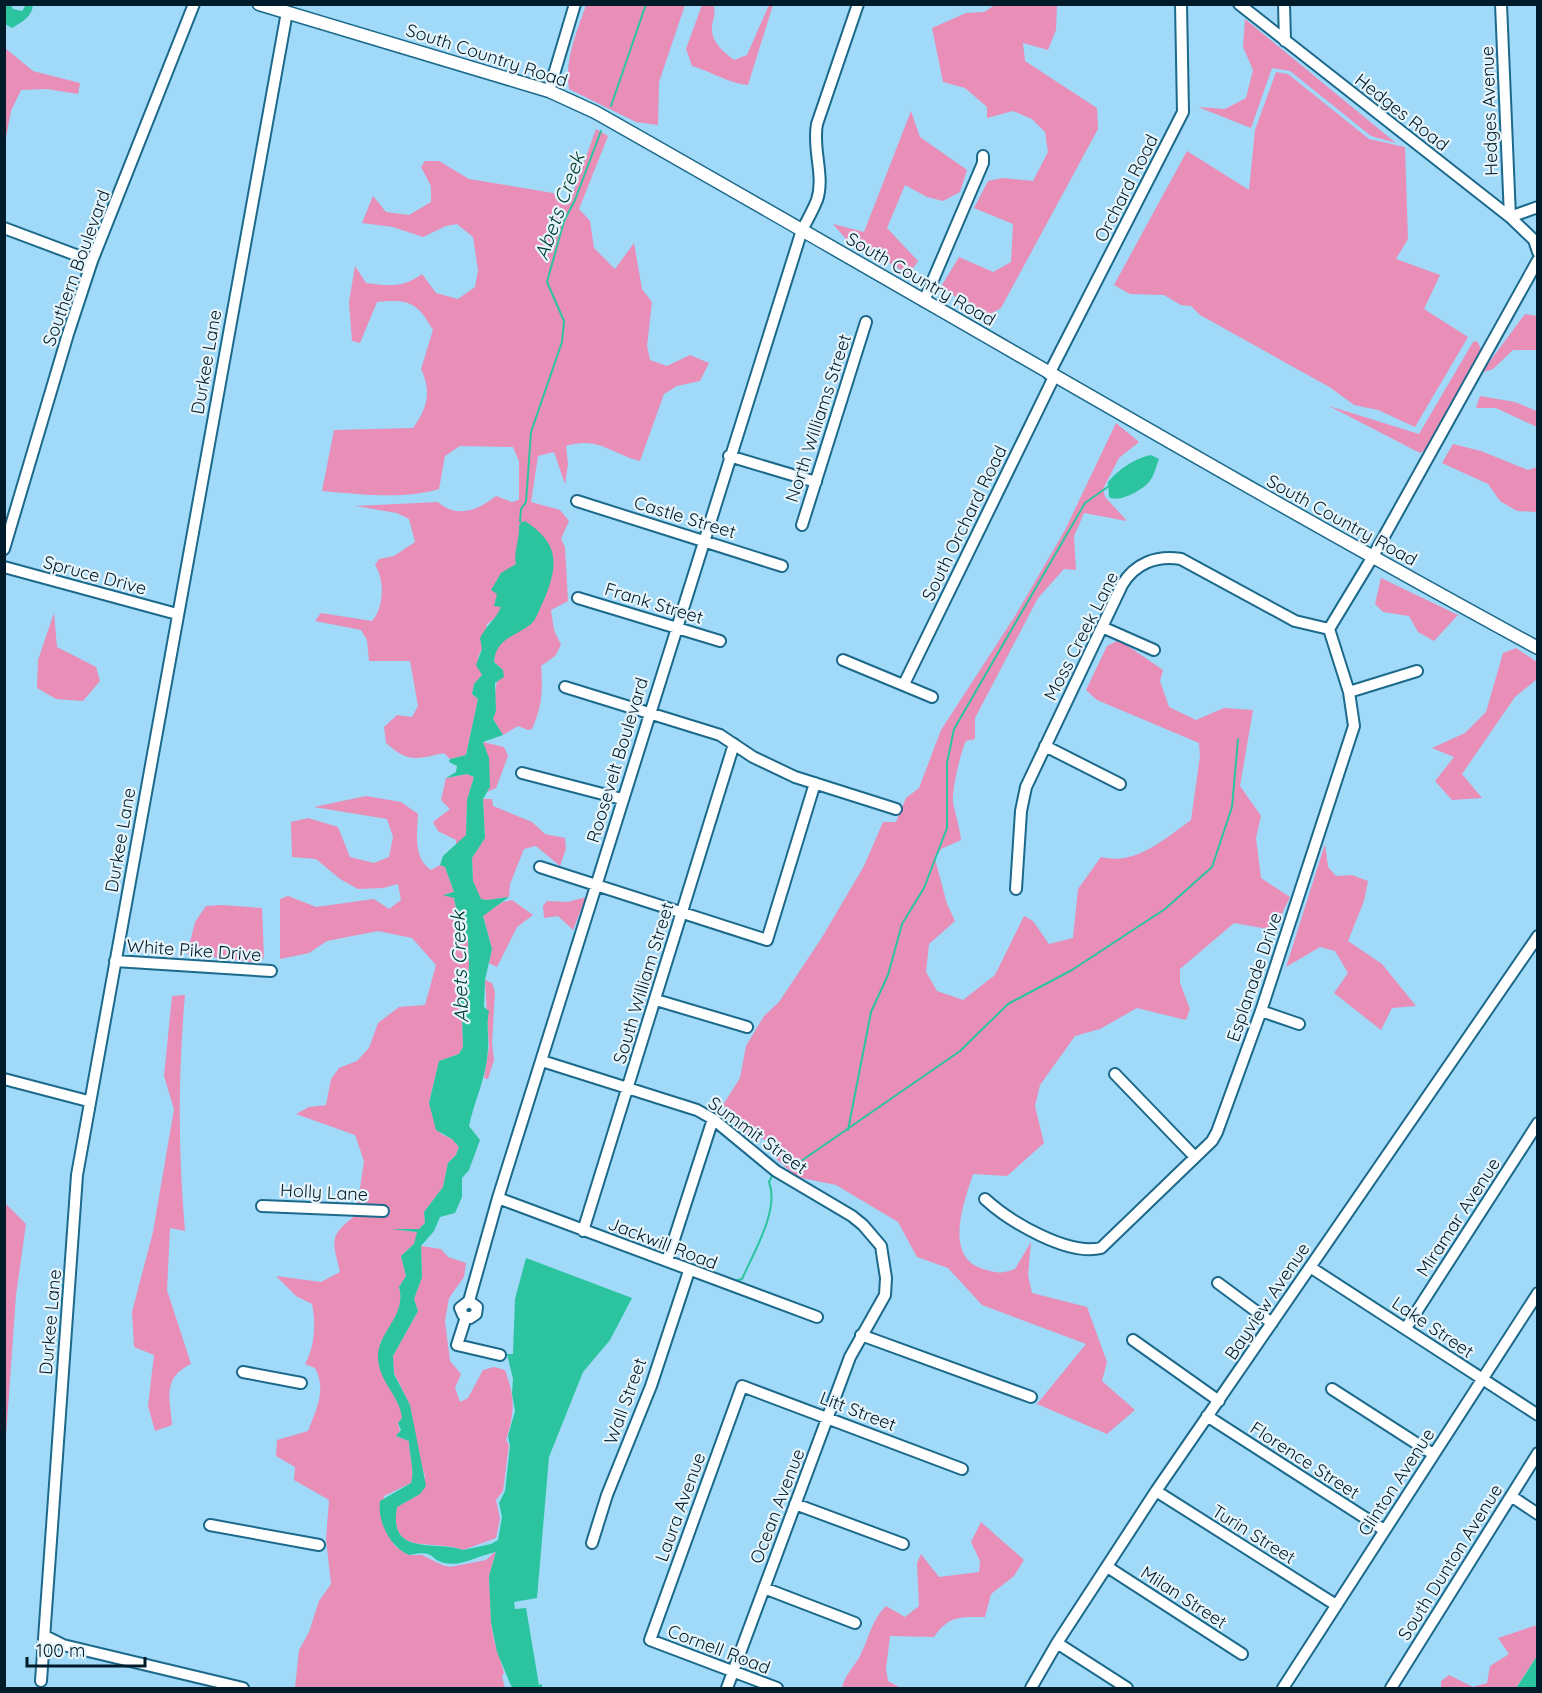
<svg xmlns="http://www.w3.org/2000/svg" width="1542" height="1693" font-family="Quicksand,sans-serif">
<rect width="100%" height="100%" fill="#a1d9f8"/>
<path fill="#e98eb7" d="M586,5h99l-26,77 -1,43 -22,-3 -67,-33c-5,-29 8,-57 17,-84z
M702,5h11c4,9 -1,14 -1,23 -1,14 12,24 22,32l13,-5 22,-50h4l-25,80c-19,-1 -37,-14 -56,-19l-6,-17z
M995,5h62l-1,25 -8,20 -25,-7 2,18 72,47 1,21 -97,179 -14,8 -23,-11 -22,-20 17,-28 34,15 18,-10 2,-38 -39,-16 14,-27 15,-3 30,3 15,-29 -3,-20 -13,-13 -19,-8 -26,7v-11l-22,-19 -22,-6 -11,-54 34,-15 18,-1z
M1245,19l151,124 -25,-7 -81,-65 -18,-3 -21,60 -53,-21 27,2 21,-11 7,-28 -10,-23z
M5,48l28,23 47,12 -2,11 -31,-5 -26,1 -10,21 -6,32z
M1276,72l12,2 81,65 36,8 3,92 -12,20 44,16 -16,34 44,28 -53,90 -37,-17 -24,-5 -23,-17 -131,-73 -9,-9 -10,-1 -17,-10 -34,-1 -16,-9 73,-134 62,39 6,-60z
M911,111l9,26 47,33 -7,22 -17,9 -16,-4 -22,-12 -18,43 31,33 -9,13 -63,-35 -13,-15 31,8z
M596,129l12,7 -29,73 11,12 4,27 21,21 19,-26 8,46 10,13 -5,44 3,14 17,6 23,-11 19,8 -9,18 -23,5 -13,8 -24,67c-29,-7 -41,-25 -74,-15l2,18 -3,20 -11,-32 -16,4 -7,46 29,8 9,11 -8,18 4,8 3,54 -17,9 3,20 7,15 -6,11 -14,10c2,24 1,41 -9,63l-4,1 -10,-4 -15,9 -10,-16c6,-21 -3,-29 10,-49l-9,-8 7,-55 -4,10 -10,7 -5,25 -4,8 4,18 -8,9 -2,10 6,5 -12,56 -16,4 -6,-6c-27,6 -36,10 -58,-10l-2,-16 13,-12 15,2 6,-11 -8,-45h-41l-2,-21 -6,-10 -46,-9 6,-8 51,8c12,-13 13,-41 3,-56l4,-6 15,-3 21,-14 -6,-23 -12,-6 -42,-7 83,-4c18,17 41,8 58,-6l16,6 7,-2v-39l-6,-14 -53,-1 -15,10 -6,33c-37,11 -79,5 -117,2l12,-61 79,-2c14,-20 19,-35 8,-59l12,-39c-16,-28 -24,-31 -56,-28l-17,41 -8,-2 -3,-39 6,-36 11,17c22,3 38,5 56,-9l14,19 22,6 17,-12 3,-17 -5,-33 -16,-13 -11,2 -23,11 -30,-10 -31,-4 11,-27 13,16 23,3 22,-13v-16l-10,-19 4,-6h14l30,18 84,14 16,11z
M1525,314l12,2v34h-24l-20,19 -12,4z
M1477,341l4,8 -5,13 -49,87 -7,4 -91,-47 90,28 54,-92z
M1480,396l35,6 22,9v16l-41,-19h-20z
M1116,423l23,19 -20,16 -16,31 2,8 22,24 -43,-8 -10,23 2,34 -12,-1 -26,29 -63,120v21l-9,2c-6,13 -14,48 -13,61 2,13 7,25 8,38l-20,9 -6,10 12,45 8,17 -26,23 -3,28 11,19 26,9 32,-25 29,-59 9,5 16,23 24,-6 5,-49 23,-32c35,9 63,-18 90,-37l9,-64 -1,-13 -102,-43 -11,-10 21,-44 12,-6 44,30 -3,11 9,26 27,13 28,-12 29,2 -13,76 21,30 -5,22 5,40 29,19 -16,33 -40,-7 -54,46v14l10,26 -4,11 -49,-12 -37,21 -25,7 -35,49 -5,21 9,37 -37,33 -34,-2c-9,28 -30,83 10,95 13,4 19,5 32,0l16,-27 -3,33 4,18 55,14 20,55 -5,19 33,29 -28,24 -70,-30 49,-60 -104,-39 -34,-37 -31,-11 -19,-35 -62,-37 -39,-8 -22,-19 -9,-18 -21,-7 -22,-28 17,-27 6,-32 18,-30 15,-14 42,-63 43,-73 19,-44h13l10,-24 13,-10 22,-58 74,-114 50,-86z
M1453,444l28,7 47,19 9,-3v45l-20,-1 -17,-10 -12,-17 -46,-21z
M1381,578l77,37 -24,26 -16,-9 -9,-16 -26,-4 -8,-8z
M54,613l3,34 39,20 4,14 -17,20 -27,-2 -19,-11 1,-28z
M1516,648l21,14v17l-22,18 -53,77 20,24 -30,2 -17,-19 19,-24 -22,-9 33,-15 21,-21 17,-59z
M483,742l21,5 4,9 -12,32 -9,4 3,-5z
M467,774l7,3 -7,23 -1,35 -10,11v-6l-18,-9 -5,-9 17,-13 -9,-9 5,-22z
M366,796l35,6 17,12c-1,20 -5,44 13,56l9,-5 5,2 9,25 -9,2 9,4 3,15 11,24 1,29 -1,18 -13,19 7,8 1,36 -4,7 -20,7 -10,42 12,31 11,5 7,8 -3,8 -8,8 -5,24 -19,25 1,11 -6,6 -20,1 19,2 -4,12 -13,12 5,20 -7,11c6,22 -8,39 -19,56l22,68v7l-4,5 2,8 -4,5 13,5c0,13 6,30 2,42l-27,13 -2,27 13,23 14,9h13l20,10 8,2 36,-7 10,-9 -7,25 2,46 3,18 10,33 -2,3 3,12h-210l4,-38 10,-18 10,-31 12,-17 -5,-45 3,-39 -35,-20 1,-13 -19,-11 1,-16 31,-9c8,-21 19,-41 7,-63l-10,-4c10,-17 11,-41 7,-60l-16,-8 -20,-20 45,6 19,-10c-8,-33 -11,-36 16,-57l8,-54 -9,-26 -59,-21 13,-7 17,-2 5,-26 8,-11 18,-7 12,-13 9,-25 21,-16 26,-2 11,-40 -24,-27 -34,-7 -51,10 -18,12 -29,6v-60l8,-3 28,11 58,-8 15,10 12,-9 -3,-16 -15,4 -25,1 -18,-10 -24,-20 -24,-2 -1,-35 17,-4 30,9 12,30 24,6 15,-6 4,-20 -6,-18 -73,-12z
M483,799h9l1,7 39,16 13,12 20,4 1,11 -6,17 -24,-20 -12,3 -14,35 -1,13 -22,3 -7,-1 -7,-18 -1,-23 13,-20z
M1325,844l3,23 8,9 16,-1 16,6 -4,20 -16,40 34,23 34,42 -24,2 -11,22 -47,-37 14,-20 -13,-22 -15,-4 -34,20z
M586,897l-13,33 -15,-14 -14,2 -1,-12 4,-5 21,1z
M512,900l21,15 -16,12 -20,40 -8,-4 3,-14 -9,-34 20,-13z
M222,905l40,3 2,49 -5,6 -72,-9 8,-32 11,-16z
M485,980l7,3 3,9 -3,51 2,17 -6,19 -4,-1 5,-31z
M185,995c-7,79 -7,157 0,236l-15,-3 -3,62 24,74c-29,14 -21,34 -19,61l-17,6 -7,-25 6,-51 -20,-8 -2,-35 21,-80 21,-123 -10,-33 8,-80z
M5,1203l21,21 -10,71 -11,155z
M421,1246l20,3 7,8 18,6 -2,14 -15,21 -4,23 5,40 11,13 -6,14 5,14 8,-4 15,-28 11,-3 11,3c10,27 10,42 1,70l3,5 -6,46 -7,9 4,19 -4,19 -33,12c-29,-12 -75,8 -66,-43l23,-13 5,-18 -5,-14 -10,-57 -16,-32 -1,-17 25,-45 -4,-12 8,-22z
M981,1522l43,38 -10,16 -23,18 -6,23c-25,0 -36,-2 -51,20l-44,-1 -4,33 2,12 13,7h-59c2,-12 12,-21 18,-32 9,-18 12,-37 26,-50l19,11 14,-11 -2,-43 4,-9 18,23 40,-5 1,-11 -9,-19z
M1537,1625v31l-21,32h-75v-7l8,-6 24,12 14,-4 3,-17 19,-12 -11,-16z"/>
<path fill="#2bc49f" d="M5,4l6,1 2,4 9,2 4,-6h7c-1,12 -11,17 -21,23l-7,-4z
M1151,455l8,4c-3,7 -5,18 -10,23 -8,9 -30,21 -40,15l-1,-15c11,-13 27,-24 43,-27z
M525,521c34,22 34,43 19,79 -4,7 -7,19 -13,24 -16,13 -35,14 -37,38l9,8 1,7 -9,6 1,28 -3,8 10,16 -20,7 6,16 1,29 -7,12 2,39 -13,20 1,23 8,18 6,1 22,-3 -26,19 9,33 -7,31 -1,27 5,4c-3,14 0,24 -1,37 -1,28 -13,51 -19,78l11,14 -11,30 -7,8v19l-7,16 -15,4 -6,14 -13,15 1,31 -8,22 4,12 -25,45 1,18 16,31 16,81 -6,8 -23,13c-9,50 37,33 66,43l28,-6 7,-4 4,-23 -3,-14 6,-12 5,-45 -2,-10 7,-25 -3,-17 1,-15 -6,-25h6l2,-55 11,-41 106,40 -22,42 -27,32 -34,85 -12,141 -23,4 1,7 11,-1 13,77 3,-1v4h-30l-15,-36 -6,-30 -2,-46 7,-24c-16,3 -35,15 -51,11 -17,-4 -9,-14 -36,-8 -19,-8 -32,-34 -29,-54l31,-18c4,-12 -2,-29 -2,-42l-13,-5 5,-6 -3,-7 4,-5c-2,-22 -24,-37 -24,-61 0,-26 29,-41 21,-70l7,-11 -5,-20 13,-12 3,-12 -26,-3h28l6,-6 -1,-11 19,-25 5,-24 8,-8 3,-8 -7,-8 -16,-9 -7,-27 10,-42 20,-7 4,-7 -1,-36 -7,-8 13,-19 1,-18 -1,-29 -11,-24 -3,-15 -11,-3 11,-3 -9,-25 -5,-2 3,-9 23,-21 1,-35 7,-23 -7,-3 -21,4 10,-6 1,-6 -8,-4 1,-3 16,-4 12,-56 -6,-5 2,-10 8,-9 -6,-10 6,-16 -2,-11c6,-12 16,-19 21,-31l-7,-1 3,-12 -6,-4 10,-17 15,-9c-3,-10 4,-25 3,-39z
M1537,1656v32h-21l3,-4z"/>
<g fill="none" stroke-linecap="round" stroke-linejoin="round">
<path stroke="#2bc49f" stroke-width="2" d="M611,106l35,-102
M523,524l-3,-3 1,-12 5,-7 5,-70 31,-90 2,-21 -17,-39 17,-61 11,-21 26,-69
M848,1130l23,-118 17,-37 14,-51 22,-36 23,-60v-65l7,-34 131,-226 24,-17
M791,1168l169,-117 48,-47 64,-34 93,-61 47,-42 20,-60 6,-68
M734,1281l8,-2c11,-25 38,-70 27,-97l3,-6"/>
<g stroke="#1b698b" stroke-width="14">
<path id="minor" d="M1239,4l271,213 24,23 4,12
M1284,4l1,37
M1501,4l9,213
M549,91l26,-87
M1510,217l28,-10
M4,228l88,33
M924,301l59,-138v-7
M1049,374l134,-262 -2,-108
M729,456l87,26
M577,501l205,65
M802,525l64,-203
M4,549l64,-215 24,-73 102,-257
M4,567l173,47
M578,598l142,43
M1102,627l52,23
M843,660l89,37
M904,684l150,-307
M565,687l155,48 33,22 42,20 101,32
M1349,692l68,-21
M1045,746l75,38
M522,773l100,26
M540,867l227,73 48,-157
M1016,889l5,-78 5,-24 96,-202c13,-22 35,-30 59,-26l114,62 34,8
M115,961l156,10
M656,1000l91,27
M1261,1011l38,13
M542,1061l155,49 16,9 63,52 76,45 11,9 18,21 5,32 -1,17 -35,62 -123,331
M1115,1074l80,83
M4,1079l84,22
M498,1198l319,119
M985,1199c25,23 83,57 116,49l111,-107 5,-9 44,-121 93,-285 -5,-34 -20,-63 43,-71 166,-298
M262,1206l121,5
M583,1231l151,-487
M667,1261l46,-142
M1310,1267l228,148
M1218,1283l54,40
M469,1301l8,6 -1,7 -6,4 -7,-3 -3,-7 9,-7 29,-103 304,-968c5,-9 11,-20 15,-30 8,-24 -5,-51 0,-76l41,-120
M466,1317l-9,28 43,10
M1406,1328l132,-205
M861,1335l170,62
M1133,1340l86,61
M243,1372l58,11
M1332,1389l101,65
M1207,1416l177,114
M1156,1491l180,114
M1511,1496l27,18
M795,1504l108,40
M210,1525l109,20
M592,1543l15,-48 44,-109 38,-115
M1109,1568l133,86
M764,1588l91,35
M45,1636l18,9 180,43
M1057,1643l70,45
M41,1681l36,-506 210,-1163
M777,1688l-127,-48 92,-254 220,83
M1031,1688l26,-45 99,-152 382,-555
M1283,1688l255,-395
M1391,1688l147,-235"/>
</g>
<g stroke="#1b698b" stroke-width="15">
<path id="major" d="M259,4l290,87 46,21c315,178 625,363 943,536"/>
</g>
<use href="#minor" stroke="#fff" stroke-width="10"/>
<use href="#major" stroke="#fff" stroke-width="12"/>
</g>
<g text-anchor="middle" dominant-baseline="central" stroke-width="4.5" stroke-linejoin="round" paint-order="stroke">
<g font-size="18" fill="#001b29" stroke="#e6f4fb">
<text transform="translate(487 55) rotate(18)">South Country Road</text>
<text transform="translate(1489 111) rotate(-92)">Hedges Avenue</text>
<text transform="translate(1402 112) rotate(38)">Hedges Road</text>
<text transform="translate(1126 188) rotate(-63)">Orchard Road</text>
<text transform="translate(76 268) rotate(-70)">Southern Boulevard</text>
<text transform="translate(921 279) rotate(30)">South Country Road</text>
<text transform="translate(206 362) rotate(-80)">Durkee Lane</text>
<text transform="translate(818 418) rotate(-72)">North Williams Street</text>
<text transform="translate(685 517) rotate(17)">Castle Street</text>
<text transform="translate(1342 520) rotate(29)">South Country Road</text>
<text transform="translate(964 523) rotate(-64)">South Orchard Road</text>
<text transform="translate(95 575) rotate(15)">Spruce Drive</text>
<text transform="translate(654 603) rotate(17)">Frank Street</text>
<text transform="translate(1081 636) rotate(-63)">Moss Creek Lane</text>
<text transform="translate(617 760) rotate(-73)">Roosevelt Boulevard</text>
<text transform="translate(120 840) rotate(-80)">Durkee Lane</text>
<text transform="translate(194 950) rotate(4)">White Pike Drive</text>
<text transform="translate(1254 977) rotate(-71)">Esplanade Drive</text>
<text transform="translate(643 983) rotate(-73)">South William Street</text>
<text transform="translate(758 1135) rotate(36)">Summit Street</text>
<text transform="translate(324 1192) rotate(3)">Holly Lane</text>
<text transform="translate(1458 1217) rotate(-57)">Miramar Avenue</text>
<text transform="translate(663 1243) rotate(21)">Jackwill Road</text>
<text transform="translate(1267 1301) rotate(-56)">Bayview Avenue</text>
<text transform="translate(50 1322) rotate(-85)">Durkee Lane</text>
<text transform="translate(1433 1327) rotate(34)">Lake Street</text>
<text transform="translate(625 1401) rotate(-70)">Wall Street</text>
<text transform="translate(858 1411) rotate(21)">Litt Street</text>
<text transform="translate(1305 1460) rotate(33)">Florence Street</text>
<text transform="translate(1396 1482) rotate(-57)">Clinton Avenue</text>
<text transform="translate(777 1506) rotate(-69)">Ocean Avenue</text>
<text transform="translate(680 1507) rotate(-70)">Laura Avenue</text>
<text transform="translate(1254 1534) rotate(32)">Turin Street</text>
<text transform="translate(1450 1562) rotate(-58)">South Dunton Avenue</text>
<text transform="translate(1184 1597) rotate(33)">Milan Street</text>
<text transform="translate(719 1649) rotate(21)">Cornell Road</text>
</g>
<g font-size="20" font-style="italic" fill="#004031" stroke="#e6f4fb">
<text transform="translate(559 206) rotate(-70)">Abets Creek</text>
<text transform="translate(459 967) rotate(-92)">Abets Creek</text>
</g>
</g>
<rect width="1542" height="1693" fill="none" stroke="#001b29" stroke-width="12"/>
<path d="M27 1657v9h118v-9" fill="none" stroke="#001b29" stroke-width="3"/>
<text x="36" y="1657" font-size="18" fill="#001b29" stroke="#e6f4fb" stroke-width="4.5" paint-order="stroke">100 m</text>
</svg>
